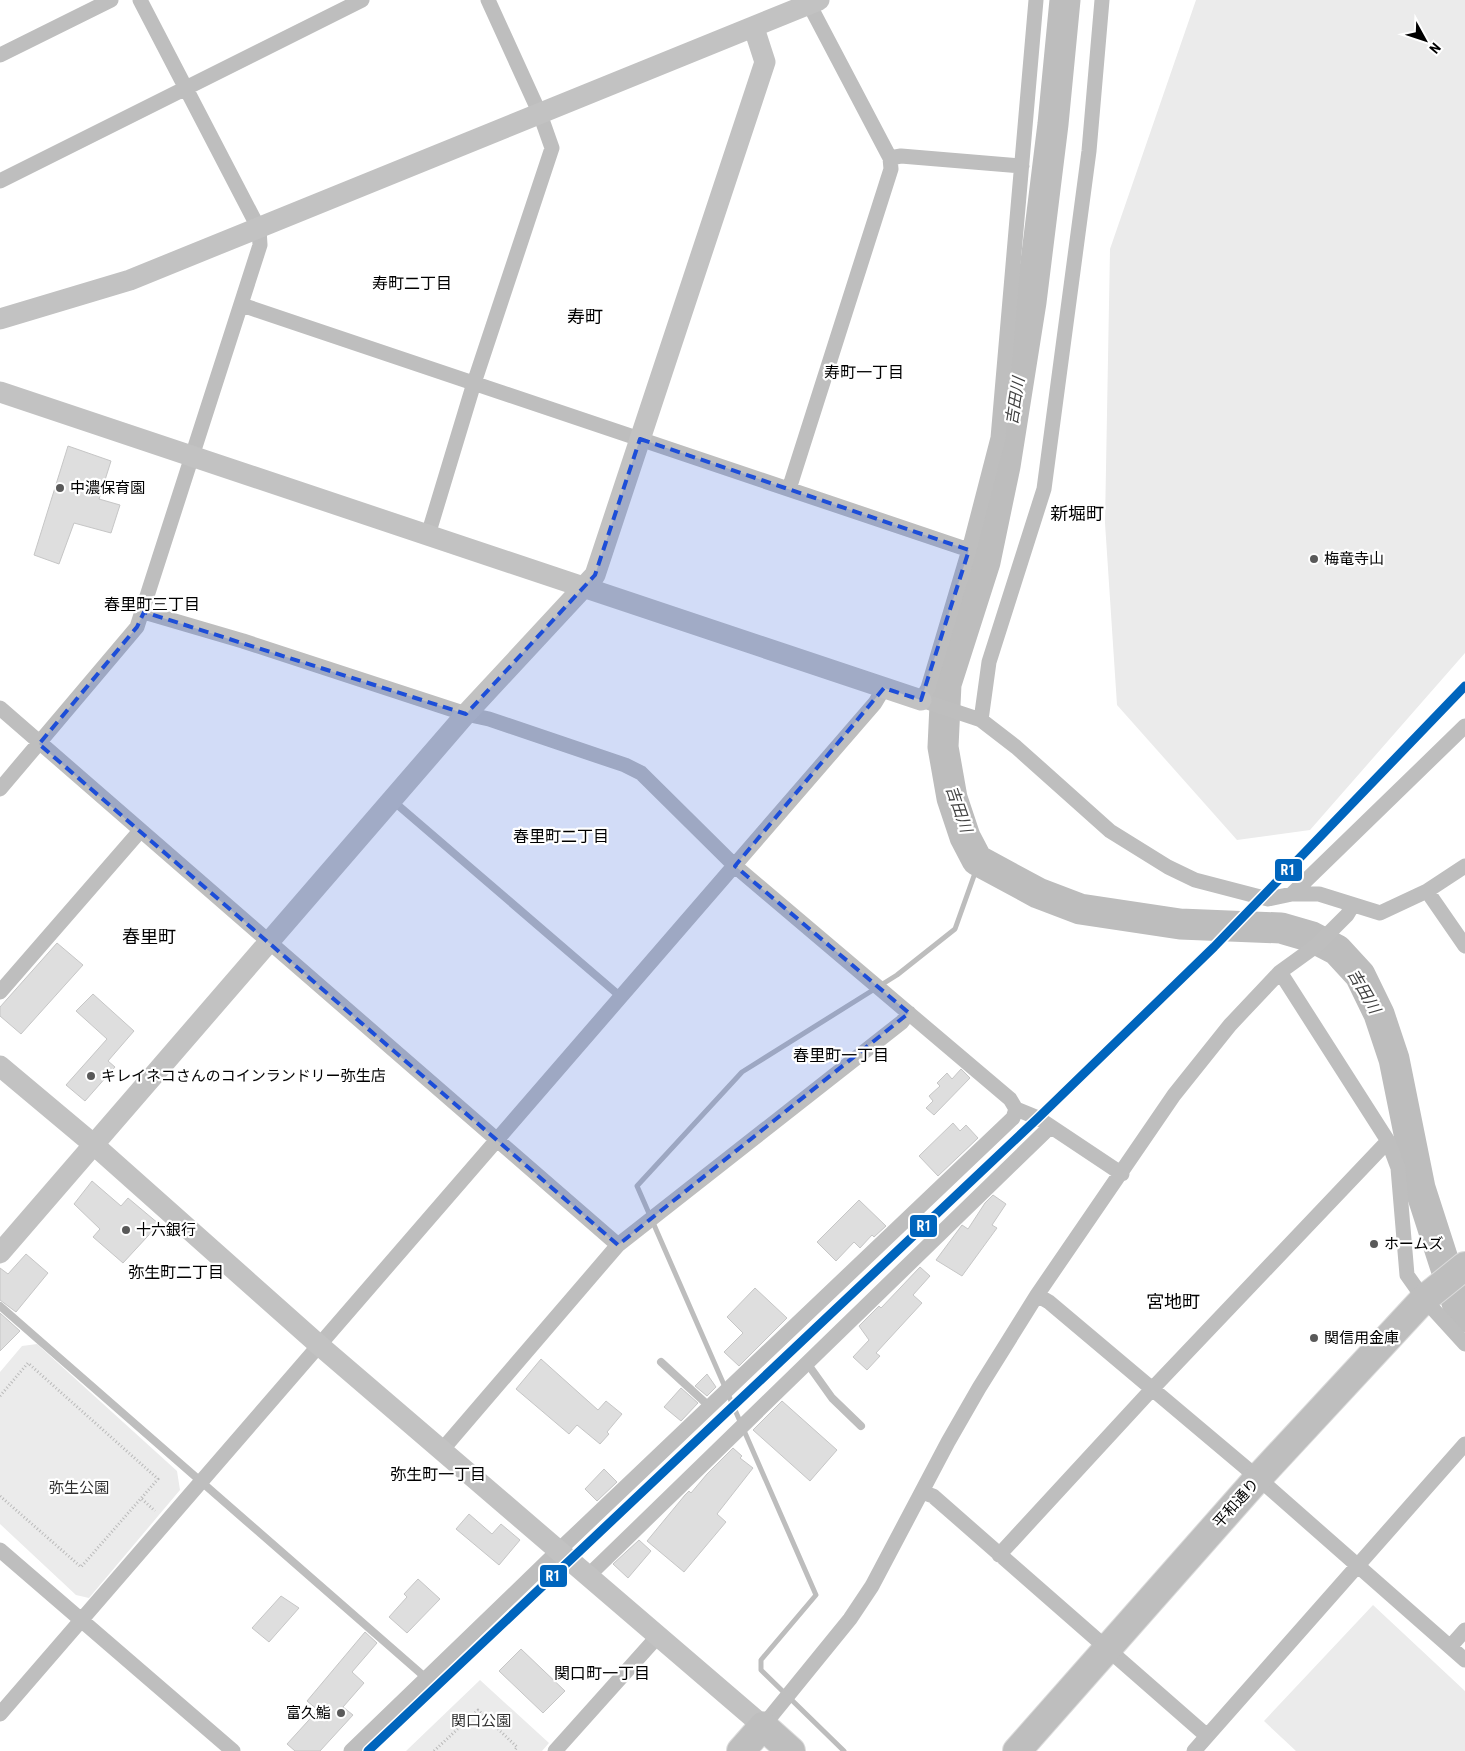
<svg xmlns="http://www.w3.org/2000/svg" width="1465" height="1751" font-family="'Roboto Condensed','Noto Sans JP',sans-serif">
<rect width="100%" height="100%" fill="#fff"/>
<path fill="#ebebeb" d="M1196,0h269v653l-155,177 -73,10 -120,-135 -12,-182 5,-274z
M37,1344l140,127 3,19 -91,108 -13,-3 -76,-71v-152l22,-26z
M1373,1605l92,86v60h-169l-32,-30z
M480,1680l69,63 -7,8h-136z"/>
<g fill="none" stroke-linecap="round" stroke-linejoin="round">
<path stroke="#bdbdbd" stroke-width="5" d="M844,1751l-83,-81v-10l55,-65 -179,-409 105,-114 155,-97 58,-46 20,-56 2,-13"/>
<path stroke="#bdbdbd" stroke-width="31" d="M1065,0l-12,124 -22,178 -26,164 -20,96 -39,122 -3,63 9,51 13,39 12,23 61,33 42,16 100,15 101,4 31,9 25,13 23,25 19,39 15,45 26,129 40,124 5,5"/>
</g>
<path fill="#dedede" stroke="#c6c6c6" d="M68,446l43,15 -12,38 21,6 -9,28 -37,-10 -15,41 -25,-9z
M57,943l26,22 -62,69 -21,-18v-9z
M93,994l41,37 -26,30 7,6 -30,34 -19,-16 41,-46 -31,-28z
M961,1069l9,9 -36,37 -8,-7 7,-7 -4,-5 11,-10 -3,-3 10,-10 5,6z
M953,1123l7,8 6,-6 12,13 -40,38 -19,-20z
M92,1181l29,25 7,-8 31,26 -36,39 -30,-26 7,-8 -26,-25z
M993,1195l13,9 -14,21 5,3 -35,48 -26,-16 26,-35 6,4 17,-26z
M859,1200l27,26 -12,11 -2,-2 -12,13 -6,-6 -18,19 -19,-19z
M26,1254l22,19 -32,39 -16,-12v-32l8,6z
M920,1267l10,9 -17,19 9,8 -46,50 4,3 -13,14 -14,-13 16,-17 -10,-14 20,-20 2,2z
M755,1288l32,30 -48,48 -15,-14 19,-19 -16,-16z
M0,1313l20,18 -20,20z
M541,1359l57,51 8,-9 16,13 -15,18 2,2 -9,10 -23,-19 -8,9 -53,-45z
M707,1374l9,13 -9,9 -12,-10z
M681,1388l17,15 -17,18 -17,-14z
M782,1401l55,49 -27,31 -57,-51z
M733,1448l9,8 -2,2 13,10 -36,46 9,8 -42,50 -37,-31 38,-46 4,-4 2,2 16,-19z
M604,1469l13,13 -20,19 -12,-12z
M469,1514l23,20 9,-10 19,16 -21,25 -43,-36z
M639,1540l12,11 -23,27 -15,-14z
M418,1579l22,20 -33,34 -18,-16 18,-20 -3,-3z
M281,1596l18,12 -30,34 -17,-14z
M365,1632l12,11 -25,29 12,11 -21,24 10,8 -33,36h-25l-8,-7 31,-34 -11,-9z
M521,1649l44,42 -22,22 -44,-42z"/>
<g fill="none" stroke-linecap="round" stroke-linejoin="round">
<g stroke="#dbdbdb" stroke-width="30">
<path id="highway" d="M741,1751l22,-25 28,25
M1017,1751l241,-273 166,-179 41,-33"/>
</g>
<path stroke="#b9b9b9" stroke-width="3" stroke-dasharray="1 2.5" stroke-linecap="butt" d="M0,1396l28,-33 130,116 -77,88 -81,-71
M142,1499l13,12
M434,1751l44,-41 39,37 -3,4"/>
<path stroke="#bebebe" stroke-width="8" d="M393,801l228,196
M0,1306l426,372
M661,1362l49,45
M807,1363l25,35 29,28"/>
<path stroke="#bebebe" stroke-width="15" d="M1036,0l-38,438 -29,112 -41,138 -7,12 60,20 35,27 94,84 58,36 27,13 73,19 24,-5h27l61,19 47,-22 38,-25
M0,55l111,-55
M890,158l11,-2 121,10
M0,181l362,-181
M242,305l727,245
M789,489l102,-320 -1,-11 -81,-154
M428,535l46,-152 78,-235 -12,-34 -52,-114
M144,612l99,29 223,73 23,5 136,46 16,8 94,93 275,233 6,10 22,9 84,56
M0,708l618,537
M981,720l8,-58 55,-173 45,-338 13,-151
M0,789l137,-162 123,-382 -1,-16 -119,-229
M1427,891l38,55
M1292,894l173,-168
M1280,972l108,169 10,27 9,107 17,24 41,45
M0,992l140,-161
M1037,1295l12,7 209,176 207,182
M442,1450l176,-205 284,-223 7,-9
M922,1492l11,4 274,240
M0,1550l233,201
M999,1555l154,-167 235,-247
M588,1576l462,-449
M1450,1647l15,-17
M0,1714l875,-1011 9,-15
M763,1726l87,-107 22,-33 76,-144 31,-54 58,-93 137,-200 56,-70 50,-53 36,-26 31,-31 6,-10
M351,1751l207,-200 455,-433 3,-9
M555,1751l103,-115
M1194,1751l271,-307"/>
<path stroke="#c2c2c2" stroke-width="21" d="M0,319l130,-39 689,-280
M0,392l921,308
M0,1066l93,78 226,201 444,381
M0,1253l466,-539 129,-139 170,-513 -11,-34"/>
<use href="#highway" stroke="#bebebe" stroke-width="28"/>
<g stroke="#fff" stroke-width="12">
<path id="rail-1" d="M368,1751l670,-633 176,-171 251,-261"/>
</g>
<use href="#rail-1" stroke="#0065bd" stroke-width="9"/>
</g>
<path fill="#1d4ed8" fill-opacity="0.2" stroke="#1d4ed8" stroke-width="4" stroke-dasharray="10 6" stroke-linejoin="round" d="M640,439l329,111 -48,150 -37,-12 -149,178 174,147 -291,232 -579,-501 98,-117 7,-15 322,102 129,-139z"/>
<g fill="#595959" stroke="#fff" stroke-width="2">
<circle cx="60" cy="488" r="5"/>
<circle cx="1314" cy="559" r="5"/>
<circle cx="91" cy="1076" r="5"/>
<circle cx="126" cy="1230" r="5"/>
<circle cx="1374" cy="1244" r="5"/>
<circle cx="1314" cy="1338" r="5"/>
<circle cx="341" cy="1713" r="5"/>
</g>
<g text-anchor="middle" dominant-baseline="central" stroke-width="4.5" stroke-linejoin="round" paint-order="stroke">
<g font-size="15" fill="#000" stroke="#fff" text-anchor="start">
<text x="70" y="488">中濃保育園</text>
<text x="1324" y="559">梅竜寺山</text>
<text x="101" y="1076">キレイネコさんのコインランドリー弥生店</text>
<text x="136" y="1230">十六銀行</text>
<text x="1384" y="1244">ホームズ</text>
<text x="1324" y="1338">関信用金庫</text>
<text x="331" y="1713" text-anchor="end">富久鮨</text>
</g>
<g font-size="15" fill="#313131" stroke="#fff">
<text x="79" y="1488">弥生公園</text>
<text x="481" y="1721">関口公園</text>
</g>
<g font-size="15" fill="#000" stroke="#fff">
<text transform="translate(1236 1503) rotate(-48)">平和通り</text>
</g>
<g font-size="16" fill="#000" stroke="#fff">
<text x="412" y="283">寿町二丁目</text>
<text x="864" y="372">寿町一丁目</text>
<text x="152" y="604">春里町三丁目</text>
<text x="561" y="836">春里町二丁目</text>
<text x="841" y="1055">春里町一丁目</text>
<text x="176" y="1272">弥生町二丁目</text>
<text x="438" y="1474">弥生町一丁目</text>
<text x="602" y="1673">関口町一丁目</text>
</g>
<g font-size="16" font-style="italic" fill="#424242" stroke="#fff">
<text transform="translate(1015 401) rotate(-81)">吉田川</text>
<text transform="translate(959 809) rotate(71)">吉田川</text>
<text transform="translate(1364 991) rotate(60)">吉田川</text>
</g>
<g font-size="18" fill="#000" stroke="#fff">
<text x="585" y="316">寿町</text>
<text x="1077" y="513">新堀町</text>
<text x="149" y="936">春里町</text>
<text x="1173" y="1301">宮地町</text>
</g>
</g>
<g stroke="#fff" stroke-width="2">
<rect x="1274" y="858" width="29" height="24" rx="5" fill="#0065bd"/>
<rect x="909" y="1214" width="29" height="24" rx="5" fill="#0065bd"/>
<rect x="539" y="1564" width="29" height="24" rx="5" fill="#0065bd"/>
</g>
<g font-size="14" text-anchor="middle" font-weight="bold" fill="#fff">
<text x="1288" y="875">R1</text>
<text x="924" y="1231">R1</text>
<text x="553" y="1581">R1</text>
</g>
<g transform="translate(1425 40) rotate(130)" stroke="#ffffff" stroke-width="4" paint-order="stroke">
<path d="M0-4L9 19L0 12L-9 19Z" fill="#000000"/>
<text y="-8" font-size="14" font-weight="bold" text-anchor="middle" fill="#000000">N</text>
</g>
</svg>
